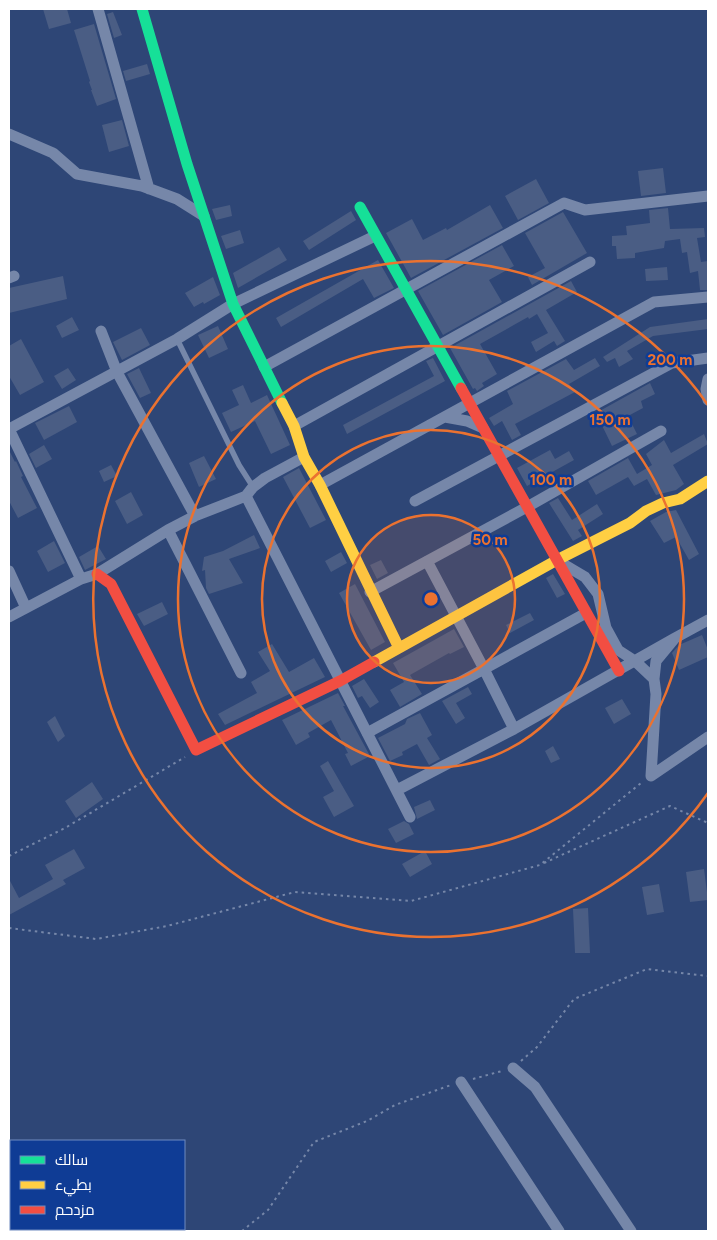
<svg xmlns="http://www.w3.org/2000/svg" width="717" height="1240" font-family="Figtree,Cairo,sans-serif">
<rect width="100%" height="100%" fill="#2e4676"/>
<path fill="#4a5d84" d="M43,9h24l4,14 -22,6z
M113,12l9,23 -8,3 -7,-24z
M94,24l22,75 -19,7 -6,-16h1l-3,-8 1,-1 -16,-51z
M147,64l3,10 -24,7 -3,-10z
M122,120l7,26 -20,6 -7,-27z
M663,168l3,25 -25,3 -3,-25z
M536,179l13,24 -31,17 -13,-24z
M230,205l2,11 -16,4 -4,-11z
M490,205l13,23 -92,50 -25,-45 26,-14 11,21 23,-12 1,2z
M668,208l2,21 34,-1 1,9 -8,1 4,24 7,-1v29h-8l-2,-19 -8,2 -3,-21 -5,1 -2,-14 -15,2 -1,7 -29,5v5l-18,1 -1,-13h-4v-10l15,-1 -1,-9 24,-3 -1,-13z
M351,211l5,9 -47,30 -6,-9z
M563,212l24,41 -55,32 -4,-8 17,-9 -20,-35z
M240,230l4,13 -18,6 -5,-13z
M502,245l12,21 -25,14 13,22 -59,33 -25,-44z
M279,247l8,13 -49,28 -5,-15z
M378,260l16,28 -20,10 -11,-19 -82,48 -5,-9z
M667,267l1,13 -22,1 -1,-12z
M63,276l4,23 -58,14v-25z
M213,277l7,18 -16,9 -1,-2 -9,5 -9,-14z
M571,281l6,11 -31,18 19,31 -8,5 -3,-5 -18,11 -5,-10 17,-9 -11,-19 -8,5 -1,-2 -48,27 17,30 -15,9 2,3 -7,5 -2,-3 -2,1 -23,-41z
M72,317l7,13 -17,8 -6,-12z
M708,319v10l-55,7 -26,15 6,8 -14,8 -4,-9 -8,4 -4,-5 47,-30z
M218,326l10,23 -19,9 -11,-23z
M141,328l9,17 -28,15 -9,-18z
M21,339l23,43 -24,13 -11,-19v-30z
M433,358l12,23 -98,53 -4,-9 91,-49 -8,-15z
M595,358l5,8 -31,18 6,8 -60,32 6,11 -9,5 -10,-19 -8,5 -5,-8 24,-14 -6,-13 59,-32 8,11z
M68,368l8,12 -14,9 -8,-13z
M139,368l12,25 -11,5 -13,-24z
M650,383l5,11 -14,7 2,7 -15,8 9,18 -25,12 -16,-33z
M243,385l8,18 16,-8 23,50 -19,9 -16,-33 -24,11 -9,-19 17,-8 -7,-15z
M69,406l8,16 -33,18 -9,-17z
M704,434l4,10 -35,21 11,19 -8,6 -20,5 -9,-16 -13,7 -6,-9 -32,18 -8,-14 40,-23 9,16 15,-9 -6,-11 18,-14 7,13z
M44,445l8,14 -16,9 -7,-14z
M9,450l6,12 1,-1 7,15 -2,1 16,31 -19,10 -9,-17z
M550,450l5,9 14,-8 5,9 -47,26 -10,-18z
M204,456l12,23 -17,8 -10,-24z
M111,465l6,11 -13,6 -5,-11z
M299,468l27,52 -16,8 -27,-51z
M131,492l12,23 -16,9 -12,-23z
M558,498l14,22 25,-16 6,10 -25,16 4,6 -9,5 -24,-38z
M676,510l23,44 -10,6 -13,-23 -12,6 -14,-22 16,-9z
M254,535l6,13 -31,11 14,24 -34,11 -3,-6 -1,-18 -3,1 2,-14 19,-6z
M54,541l11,22 -17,9 -11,-21z
M98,546l8,13 -21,11 -6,-13z
M341,552l6,11 -16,9 -6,-11z
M381,560l7,13 -11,6 -7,-14z
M553,574l12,20 -8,4 -11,-20z
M355,584l30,58 -14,8 -32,-57z
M162,602l6,12 -24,12 -7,-12z
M530,613l4,7 -24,13 -4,-8z
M454,629l10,18 -14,7 -1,-1 -39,22 12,19 -22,13 -10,-17 14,-8 -11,-19z
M702,635l6,15v7l-29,13 -7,-17 7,-8z
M272,644l17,28 25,-14 11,19 -100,48 -7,-11 39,-21 -6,-11 19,-11 -12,-19z
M364,679l15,23 -9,6 -8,-12 -4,2 -6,-12z
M468,687l4,7 -16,9 9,15 -9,6 -14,-23z
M338,693l7,13h-2l27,50 -19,10 -6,-12 3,-1 -17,-33 -23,13 2,4 -14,8 -14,-25z
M622,699l9,15 -17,10 -9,-16z
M420,713l12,22 -5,3 13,21 -11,6 -12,-21 -15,8 1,3 -13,6 -12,-23 27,-14 2,-5z
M55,716l10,20 -7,6 -11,-20z
M553,746l7,13 -9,4 -6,-12z
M328,761l26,45 -20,11 -11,-20 11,-6 -14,-25z
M92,782l11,17 -27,19 -11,-17z
M430,800l5,10 -18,9 -3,-12z
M404,821l5,3 5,10 -18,9 -8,-14z
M74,849l11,19 -22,12 3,4 -57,31v-36l10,19 34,-19 -8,-14z
M425,851l7,13 -22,13 -8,-13z
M704,869l4,31 -18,2 -4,-30z
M659,884l5,28 -17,3 -5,-28z
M588,908l2,45h-15l-2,-44z"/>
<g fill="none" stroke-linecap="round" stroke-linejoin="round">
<path stroke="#7687a9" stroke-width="2" stroke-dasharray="2.5 4" stroke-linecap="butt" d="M9,856l56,-28 120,-71
M544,863l126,-57 38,17
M9,928l87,11 71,-13 128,-34 116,9 129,-36 101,-82
M521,1061l16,-14 37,-48 73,-30 61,7
M473,1079l29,-8
M242,1231l26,-21 46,-68 53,-21 28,-16 56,-20"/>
<path stroke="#7687a9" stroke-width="5.5" d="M177,339l62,126 14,22"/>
<path stroke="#7687a9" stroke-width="11" d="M98,9l51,180
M9,134l44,19 24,21 65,12 35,13 27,17
M9,278l5,-2
M101,331l16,41 78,144
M264,367l300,-164 21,7 123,-14
M708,379l-2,10 2,11
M445,417l22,4 16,7
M294,426l296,-164
M9,429l168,-90 56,-35 142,-68
M9,429l72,150
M320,485l334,-183 54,-5
M246,496l164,321
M415,501l257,-138 36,-5
M168,530l73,143
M558,561l27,16 13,17 8,34 12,22 17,11 19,18
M9,571l17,37
M370,592l157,-85 134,-76
M9,617l72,-38 16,-5 71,-44 27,-14 51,-20 7,-9 12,-9 39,-21
M708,620l-33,18 -19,23 -2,18 2,15 -5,82 57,-39
M514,729l-30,-60 102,-56
M367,733l117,-64 -57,-108
M397,790l117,-61 161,-91
M513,1068l22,19 96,144
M461,1082l98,149"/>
<path stroke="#16e098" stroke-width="11" d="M142,9l45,155 46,140 49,99
M360,207l101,181"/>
<path stroke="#ffcf43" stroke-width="11" d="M282,403l12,23 10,31 16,28 79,163
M374,662l183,-102 73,-37 16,-12 17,-8 17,-4 28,-18"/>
<path stroke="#f24e42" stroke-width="11" d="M461,388l158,283
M97,574l14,10 85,166 144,-69 34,-19"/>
</g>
<circle cx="431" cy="599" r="84" fill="#eb7230" fill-opacity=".12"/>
<g fill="none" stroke="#eb7230" stroke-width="2.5">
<circle cx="431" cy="599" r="84"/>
<circle cx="431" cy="599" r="169"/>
<circle cx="431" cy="599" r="253"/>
<path d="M708 793A338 338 0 1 1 708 405"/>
</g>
<circle cx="431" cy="599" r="8" fill="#eb7230" stroke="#0f3c95" stroke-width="2.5"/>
<g font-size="15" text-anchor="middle" font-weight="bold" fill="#eb7230" stroke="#0f3c95" stroke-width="5" stroke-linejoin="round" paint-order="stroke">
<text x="670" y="365">200 m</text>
<text x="610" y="425">150 m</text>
<text x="551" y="485">100 m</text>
<text x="490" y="545">50 m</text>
</g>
<rect width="717" height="1240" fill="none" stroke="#ffffff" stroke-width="20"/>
<rect x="10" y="1140" width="175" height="90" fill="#0f3c95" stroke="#6f8abf"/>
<rect x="20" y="1156" width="25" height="8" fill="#16e098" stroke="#6f8abf"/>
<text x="55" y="1165" font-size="15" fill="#ffffff">سالك</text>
<rect x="20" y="1181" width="25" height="8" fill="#ffcf43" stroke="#6f8abf"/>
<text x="55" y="1190" font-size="15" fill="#ffffff">بطيء</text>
<rect x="20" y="1206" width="25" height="8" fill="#f24e42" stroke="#6f8abf"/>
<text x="55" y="1215" font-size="15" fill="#ffffff">مزدحم</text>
</svg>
